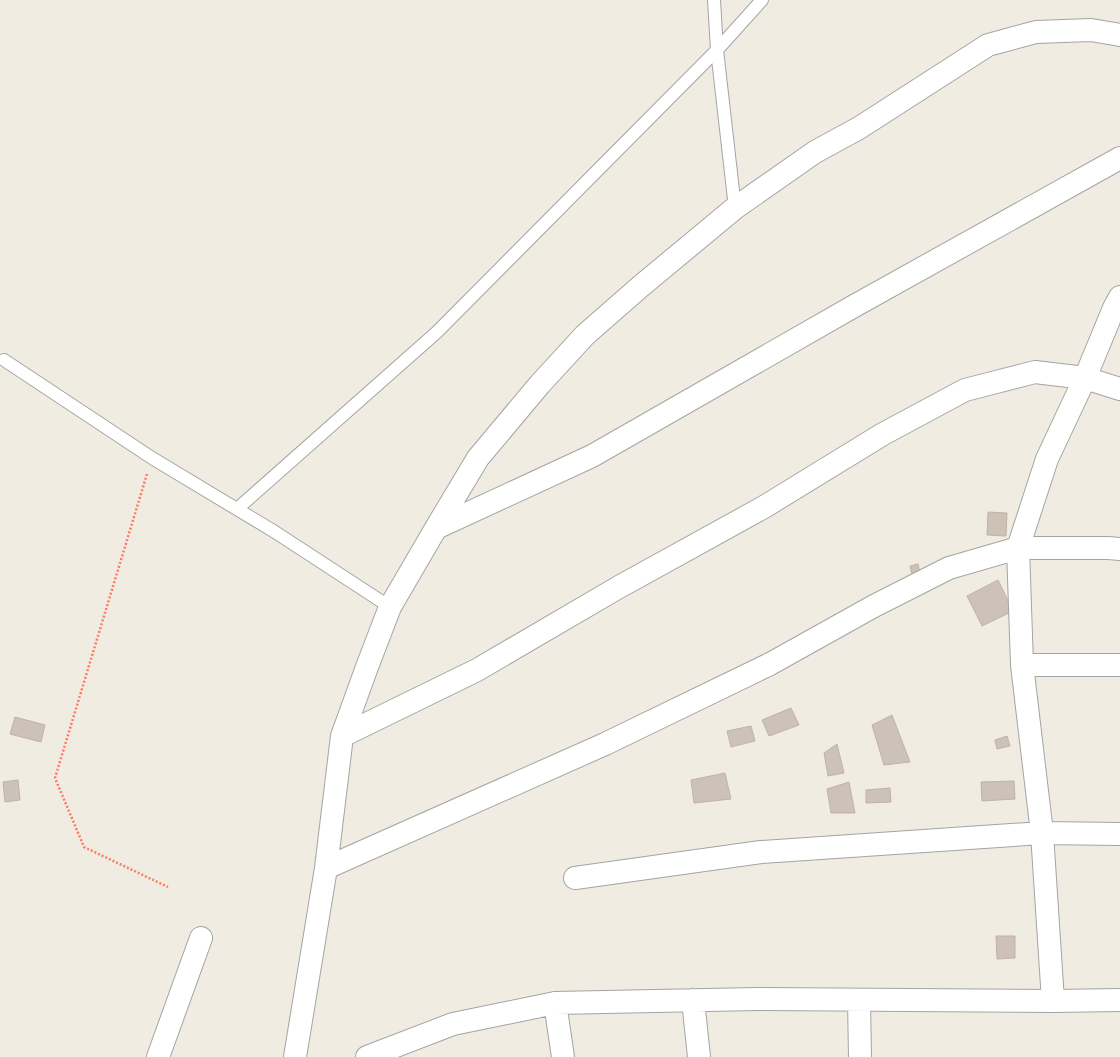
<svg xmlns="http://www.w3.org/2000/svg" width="1120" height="1057" font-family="'Fira Sans Condensed',sans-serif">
<rect width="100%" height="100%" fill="#f0ece2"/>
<path fill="#ccc2b8" stroke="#c3b2a3" d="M988,512l19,1 -1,23 -19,-1z
M918,564l4,17 -8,2 -4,-17z
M998,580l15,31 -31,15 -15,-30z
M791,708l8,17 -30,11 -7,-16z
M892,715l18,47 -26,3 -12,-40z
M15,717l30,8 -4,17 -31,-8z
M751,726l4,15 -24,6 -4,-16z
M1007,736l3,10 -13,3 -2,-9z
M837,744l7,29 -16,3 -4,-23z
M725,773l6,26 -37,4 -3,-23z
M18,780l2,20 -15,2 -2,-20z
M1014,781l1,18 -33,2 -1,-19z
M849,782l6,31h-24l-4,-24z
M890,788l1,14 -25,1v-13z
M996,936h19v22l-18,1z"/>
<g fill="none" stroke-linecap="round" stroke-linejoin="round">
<g stroke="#a4a4a4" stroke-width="14">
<path id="lane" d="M714,0l3,50 18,158
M4,360l148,98 123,74 115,75
M237,509l200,-177 280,-282 45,-50"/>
</g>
<g stroke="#a4a4a4" stroke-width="24">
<path id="street" d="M436,528l156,-72 264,-151 264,-147
M1022,665h98
M342,736l135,-66 142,-83 145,-80 119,-73 82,-44 70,-18 50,6 35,11
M326,868l279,-124 165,-80 104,-58 75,-38 69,-20h90l12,1
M575,878l186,-26 281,-19 78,1
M693,1000l6,57
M859,1000l1,57
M1053,1001l-11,-168 -20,-168 -4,-117 29,-89 38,-81 29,-70 6,-11
M555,1003l8,54
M158,1057l43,-119
M295,1057l31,-189 16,-132 25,-69 23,-60 46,-79 42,-70 62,-74 45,-49 56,-49 94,-78 80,-56 44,-24 129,-83 48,-13 55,-2 29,5
M367,1057l86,-33 102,-21 202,-4 296,2 67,-1"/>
</g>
<path stroke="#ff7a64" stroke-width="2.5" stroke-dasharray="2 2" stroke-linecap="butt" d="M147,474l-92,304 29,69 84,40"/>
<use href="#lane" stroke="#fff" stroke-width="12"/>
<use href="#street" stroke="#fff" stroke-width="22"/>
</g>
</svg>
